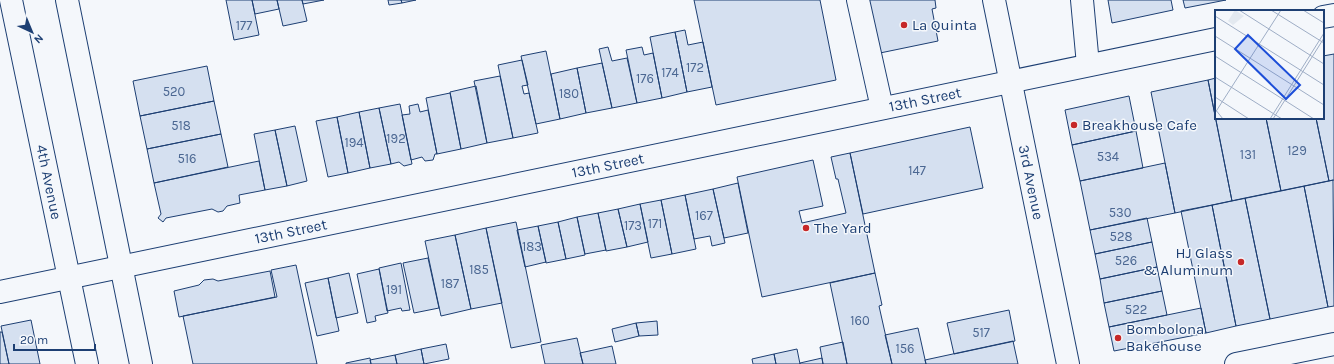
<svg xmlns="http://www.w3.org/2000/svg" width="1334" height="364" font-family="Karla,sans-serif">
<rect width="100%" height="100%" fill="#f4f7fb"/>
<path fill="#d5e0f0" stroke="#1d3f73" d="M226,0h26l7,35 -25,5z
M252,0h25l2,9 -24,5z
M277,0h25l5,21 -24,5z
M302,0h22l-21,4z
M388,0h13l1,3 -13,2z
M401,0h15l-14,3z
M694,0h126l16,80 -120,25z
M869,0h66l1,8 -4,1 6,32 -58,12z
M1108,0h63l2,10 -61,13z
M1183,0h43l-41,8z
M685,30l3,15 15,-3 9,45 -25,5 -12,-60z
M675,32l12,60 -25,6 -12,-61z
M608,47l4,14 15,-3 10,45 -25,5 -13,-59z
M642,47l2,8 9,-2 9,45 -25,5 -11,-53z
M546,51l14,68 -24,5 -15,-68z
M1334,54v126l-5,1 -13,-63h7v-62z
M522,60l6,25 -6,1 2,8 5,-1 9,40 -25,5 -15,-73z
M602,63l10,45 -26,5 -9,-45z
M207,66l7,35 -74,15 -7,-35z
M577,68l9,45 -26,6 -9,-45z
M500,76l13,62 -26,5 -13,-62z
M1216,78v40h50l15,73 -49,10 -24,-121z
M1208,80l24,121 -57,12 -24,-121z
M476,86l11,57 -26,6 -11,-57z
M450,93l11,56 -24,5 -11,-56z
M1129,96l7,35 -64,14 -7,-35z
M214,101l7,33 -74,15 -7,-33z
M400,104l12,60 -8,2 -5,-4 -8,2 -12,-56z
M418,104l2,8 8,-2 9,44h-2l-2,6 -8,1 -3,-4 -11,3 -9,-45 8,-1 -1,-8z
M379,108l12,56 -21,4 -11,-56z
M359,112l11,56 -22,5 -11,-56z
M337,117l11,56 -20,4 -12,-56z
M1266,118h50l13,63 -48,10z
M295,126l12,55 -20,5 -12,-56z
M970,127l13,61 -120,26 -13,-61z
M275,130l12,56 -22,4 -11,-56z
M1136,131l7,37 -63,13 -8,-36z
M221,134l7,33 -74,16 -7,-34z
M850,153l25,120 -113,24 -25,-120 76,-17 10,46 -24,5 3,12 44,-10 -8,-34h-2l-5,-22z
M259,161l6,29 -26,5 1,8 -13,3 -4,5 -5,1 -6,-3 -46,9 -3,4 -5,-4 3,-4 -7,-31z
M1165,163l10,50 -85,17 -10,-49z
M1333,180l1,126 -6,1 -24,-121z
M738,183l10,50 -24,5 -11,-49z
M1304,186l24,121 -58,12 -25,-121z
M713,189l12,54 -13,3 -2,-10 -16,3 -9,-44z
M685,195l11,54 -24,5 -11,-54z
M1245,198l25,121 -34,7 -24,-121z
M661,200l11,54 -21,4 -11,-54z
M640,204l8,38 -21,5 -9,-38z
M1212,205l24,121 -30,7 -25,-122z
M618,209l9,38 -21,4 -8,-38z
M598,213l8,37 -21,4 -8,-37z
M577,217l8,38 -19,4 -8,-37z
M1147,218l5,24 -57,12 -5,-24z
M516,222l25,120 -30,6 -25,-120z
M558,222l8,37 -20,4 -8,-37z
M538,226l8,36 -21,5 -8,-37z
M486,228l16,75 -31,6 -16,-74z
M455,235l16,74 -30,7 -16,-75z
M1152,242l5,25 -57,12 -5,-25z
M428,258l11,50 -25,5 -11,-50z
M401,263l9,47 -8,1 -1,-3 -14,3 -8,-43z
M296,265l21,99h-124l-10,-48 94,-19 -6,-27z
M1157,267l5,24 -58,12 -4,-24z
M379,269l9,44 -13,3 1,5 -9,2 -10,-49z
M270,271l5,26 -96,20 -5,-26 25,-6 5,-5 9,-1 5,2z
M349,273l9,40 -22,5 -8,-40z
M875,273l7,32 -3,1 13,58h-45l-17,-81z
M328,278l11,53 -22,5 -12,-53z
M1162,291l5,24 -58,12 -5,-24z
M1201,308l5,25 -92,18 -5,-24z
M1009,310l6,31 -61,13 -7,-31z
M31,320l9,44h-31l-8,-38z
M657,321l1,14 -19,1 -3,-13z
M636,323l3,13 -24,6 -3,-13z
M918,328l8,36h-34l-7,-29z
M0,332h2l7,32h-9z
M577,338l6,26h-38l-4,-19z
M1013,341l5,23h-92l-1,-4z
M843,342l4,22h-24l-3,-17z
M446,344l3,15 -25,5 -3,-15z
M612,346l4,18h-33l-3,-11z
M421,349l3,15h-27l-2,-9z
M797,349l3,15h-24l-2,-10z
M774,354l2,10h-23l-1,-5z
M395,355l2,9h-26l-1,-4z
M370,358l1,6h-25v-1z
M822,358l1,6h-23v-1z"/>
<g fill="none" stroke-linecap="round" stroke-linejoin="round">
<g stroke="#1d3f73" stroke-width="24">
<g id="minor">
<path d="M858,0l24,108"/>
<path d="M1082,0l6,65"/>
<path d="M1323,17l11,-2"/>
<path id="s1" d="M0,292l1216,-253"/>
<path d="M1236,364l98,-20"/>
</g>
</g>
<g stroke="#1d3f73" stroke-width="24">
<g id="major">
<path id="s2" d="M11,0l76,364"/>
<path d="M67,0l74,364"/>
<path id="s3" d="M994,0l74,364"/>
</g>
</g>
<use href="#minor" stroke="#f4f7fb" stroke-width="22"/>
<use href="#major" stroke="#f4f7fb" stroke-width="22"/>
</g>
<g fill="#c62828" stroke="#f4f7fb" stroke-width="1.5">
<circle cx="904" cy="25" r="4"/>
<circle cx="1074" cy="125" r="4"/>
<circle cx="806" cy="228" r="4"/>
<circle cx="1241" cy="262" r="4"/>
<circle cx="1118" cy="338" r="4"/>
</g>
<g text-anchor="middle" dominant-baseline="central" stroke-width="3" stroke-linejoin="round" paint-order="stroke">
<g font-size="13" fill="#4b6792">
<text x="244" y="25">177</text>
<text x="695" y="67">172</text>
<text x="670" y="72">174</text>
<text x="645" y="78">176</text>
<text x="174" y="91">520</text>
<text x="569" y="93">180</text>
<text x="181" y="125">518</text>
<text x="396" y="138">192</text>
<text x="354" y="142">194</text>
<text x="1297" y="150">129</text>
<text x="1248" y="154">131</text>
<text x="1108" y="156">534</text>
<text x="187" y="158">516</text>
<text x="917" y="170">147</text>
<text x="1120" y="212">530</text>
<text x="704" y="215">167</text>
<text x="655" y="223">171</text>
<text x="633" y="225">173</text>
<text x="1121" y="236">528</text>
<text x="532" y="246">183</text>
<text x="1126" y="260">526</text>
<text x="479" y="269">185</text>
<text x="450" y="283">187</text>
<text x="394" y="289">191</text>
<text x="1136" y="309">522</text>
<text x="860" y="320">160</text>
<text x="981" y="332">517</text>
<text x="905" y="348">156</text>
</g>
<g font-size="15" fill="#1d3f73" stroke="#f4f7fb" text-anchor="start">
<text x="912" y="25">La Quinta</text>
<text x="1082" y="125">Breakhouse Cafe</text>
<text x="814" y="228">The Yard</text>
<text x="1233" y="253" text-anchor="end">HJ Glass<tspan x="1233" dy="17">&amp; Aluminum</tspan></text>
<text x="1126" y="329">Bombolona<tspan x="1126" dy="17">Bakehouse</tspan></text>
</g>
<g font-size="15" fill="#1d3f73" stroke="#f4f7fb">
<text stroke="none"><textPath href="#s1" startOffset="945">13th Street</textPath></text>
<text stroke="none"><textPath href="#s1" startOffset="621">13th Street</textPath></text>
<text stroke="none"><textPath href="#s2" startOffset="186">4th Avenue</textPath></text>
<text stroke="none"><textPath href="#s3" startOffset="186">3rd Avenue</textPath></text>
<text stroke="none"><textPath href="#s1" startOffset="297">13th Street</textPath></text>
</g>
</g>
<g transform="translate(1215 10)">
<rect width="109" height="109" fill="#f4f7fb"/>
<path d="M20,0l9,6 -11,9 -5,-4z" fill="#e3e9f0"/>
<path fill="none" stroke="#9eadc5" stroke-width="1" d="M24,0l85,54M56,0l53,33M88,0l21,13M0,6l109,69M0,26l109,69M0,46l99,63M0,67l67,42M0,87l34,22M0,99l8,10M0,103l66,-103M55,109l54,-86M58,109l51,-81"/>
<path fill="#1d4ed8" fill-opacity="0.15" stroke="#1d4ed8" stroke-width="2" d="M33,25l52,50 -14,14 -51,-50z"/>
<rect width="109" height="109" fill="none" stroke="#1d3f73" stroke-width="2"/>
</g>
<g transform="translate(32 32) rotate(136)" stroke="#f4f7fb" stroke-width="3" paint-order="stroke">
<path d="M0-3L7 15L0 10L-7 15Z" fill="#1d3f73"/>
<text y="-6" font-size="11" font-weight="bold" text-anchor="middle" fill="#1d3f73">N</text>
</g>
<path d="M14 344v6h81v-6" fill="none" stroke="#1d3f73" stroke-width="2"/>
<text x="20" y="344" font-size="12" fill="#1d3f73" stroke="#f4f7fb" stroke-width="3" paint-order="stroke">20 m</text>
</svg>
